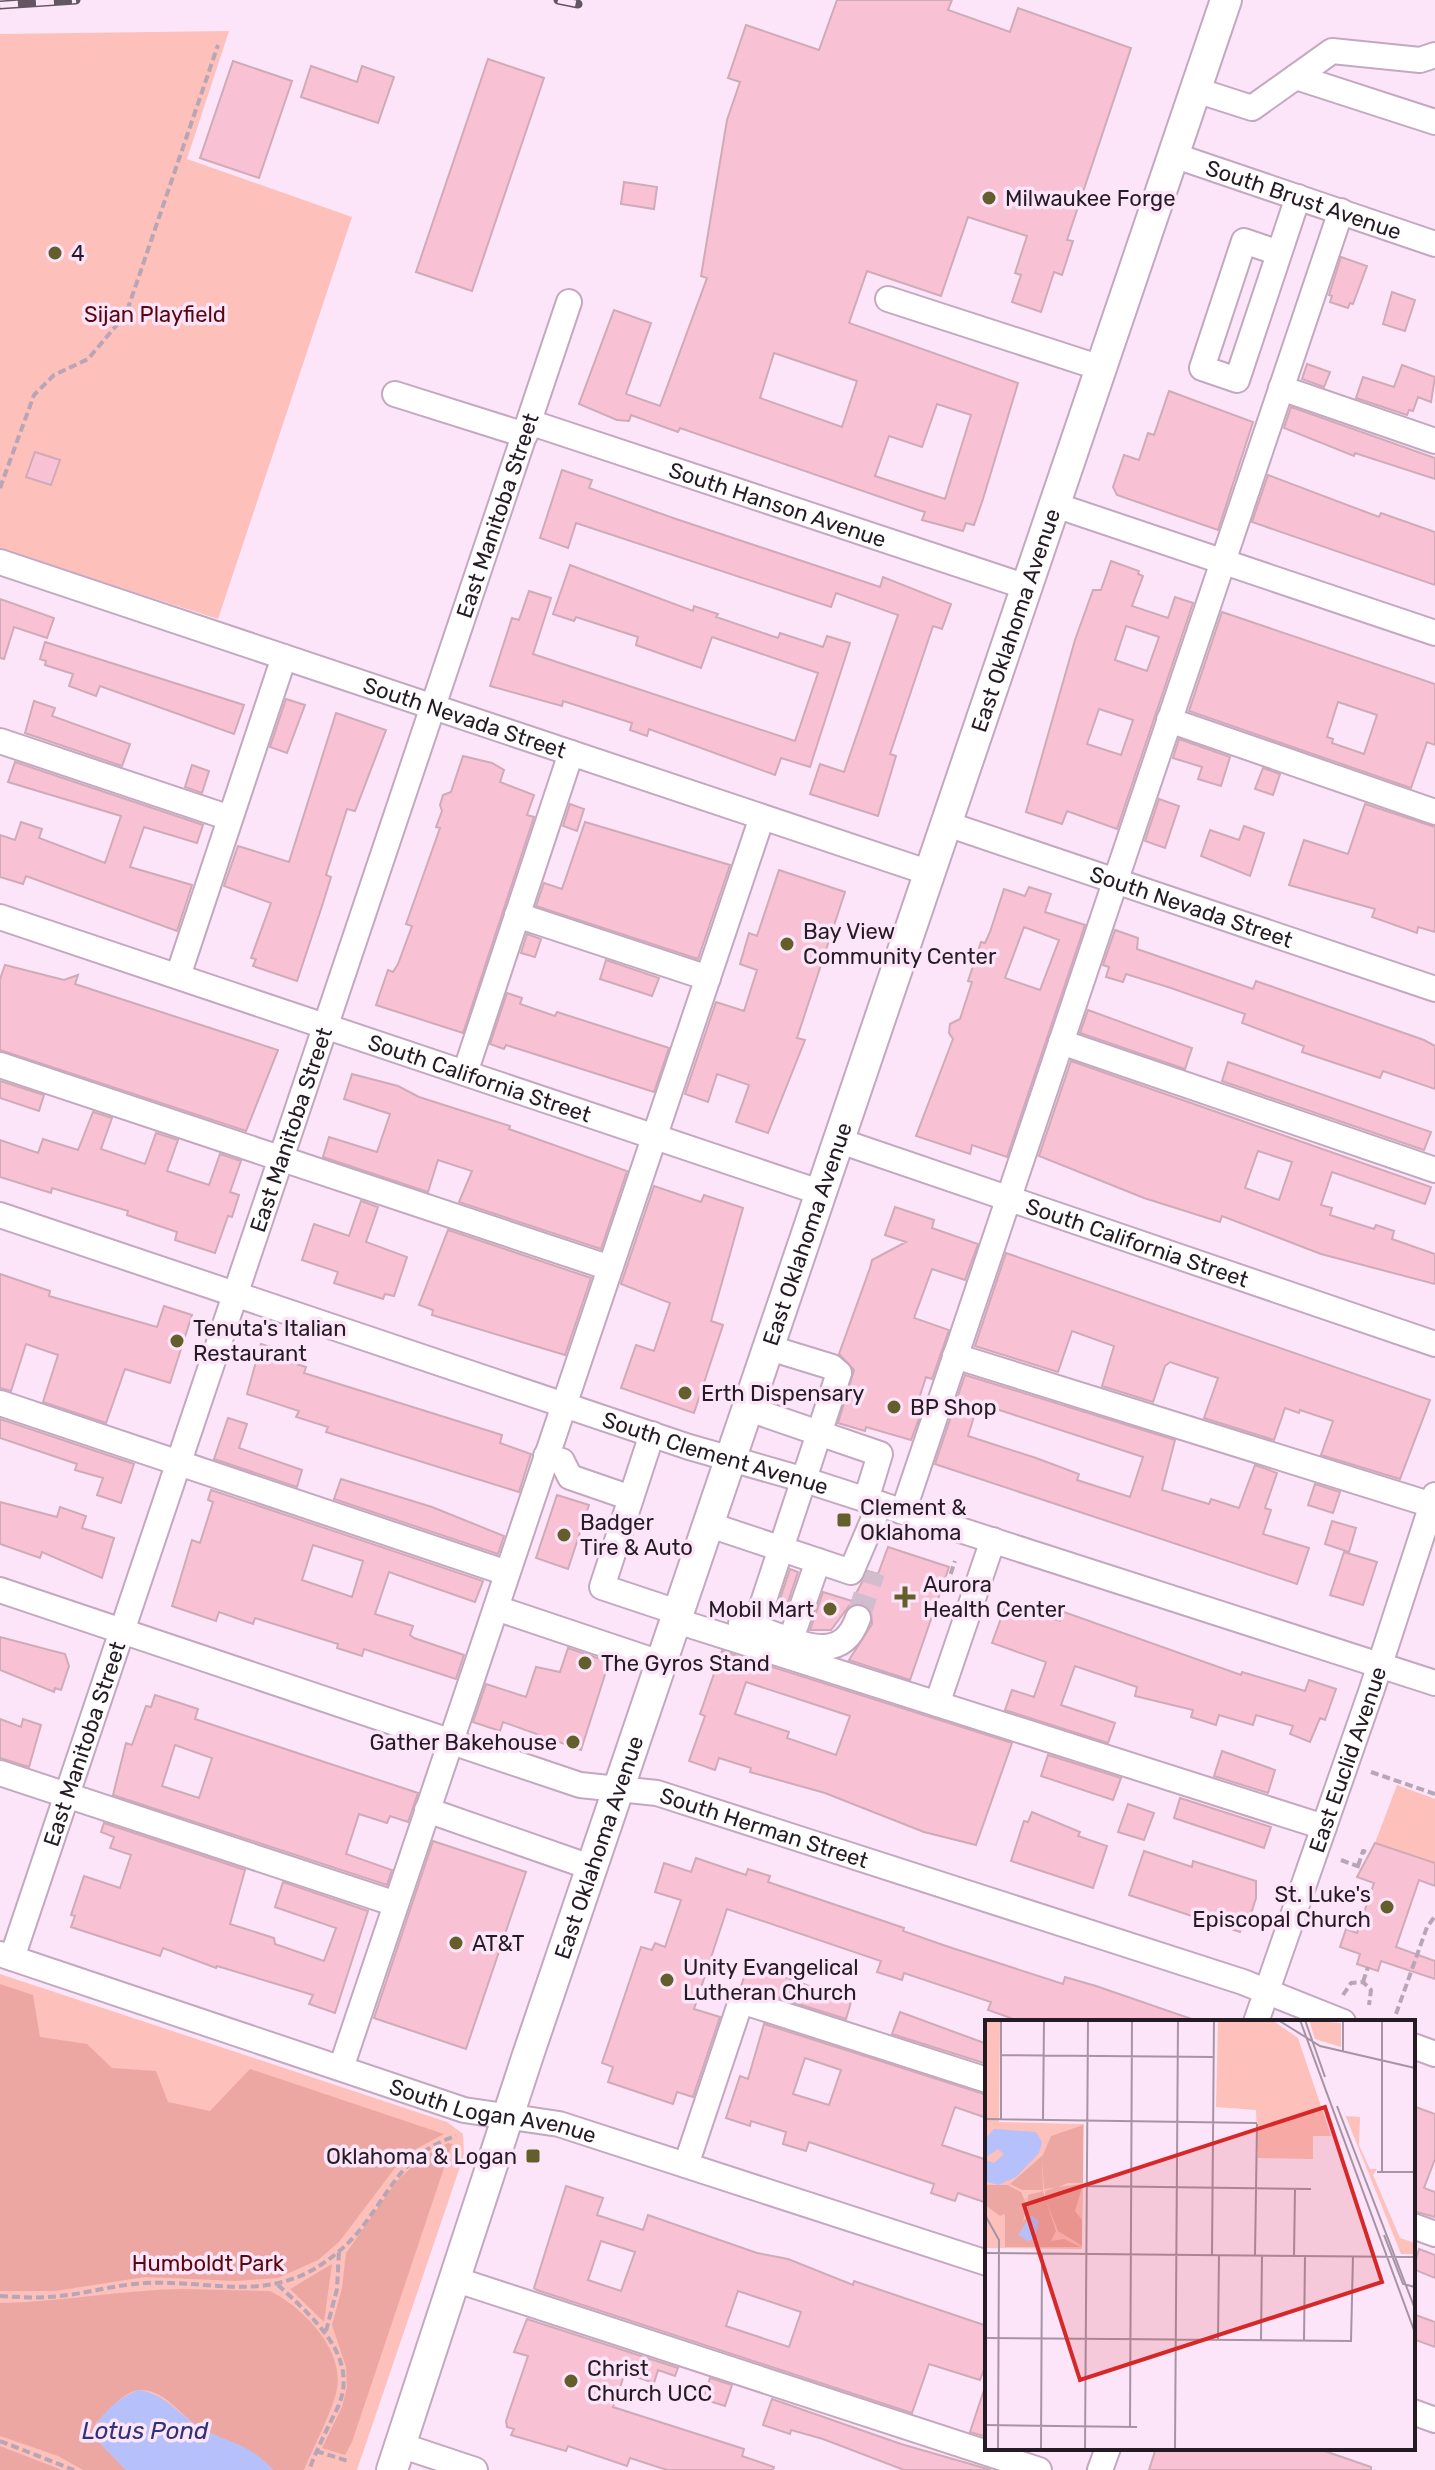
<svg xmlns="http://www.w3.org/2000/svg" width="1435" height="2470" font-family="Rubik,sans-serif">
<rect width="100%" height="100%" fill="#fce5f9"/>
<path fill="#fdc0bb" d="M229,31l-42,128 165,58 -134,402 -218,-70v-515z
M1397,1785l38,14v64l-60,-20z
M0,1974l447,148 16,12 1,21 -107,315h-357z"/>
<path fill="#eda7a2" d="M0,1984l33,11 7,42 47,7 25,24 44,3 12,31 42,9 40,-42 194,65 -28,15 -21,19 -56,74 -21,18 -40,18 -42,3 -91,-4 -90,14h-55z
M448,2143l4,1 -100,298 -7,13 -23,-7 20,-41 5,-20 -1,-20 -14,-42 10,-37 4,-35 50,-71 24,-23z
M332,2264l-8,58 -34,-33z
M183,2289l87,2c32,16 74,57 67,98 -4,21 -24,59 -33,81h-31c-25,-27 -46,-26 -75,-44 -18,-11 -33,-36 -57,-36 -17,0 -33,22 -45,33l-1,15 31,32h-43l-25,-14 -58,-20v-133c61,-1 121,-13 183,-14z
M0,2446l62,24h-62z"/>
<path fill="#b6c0fb" d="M139,2390c26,4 38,23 59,36 29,18 48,14 75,44h-147l-31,-32 -2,-7c7,-17 29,-36 46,-41z"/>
<path fill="#f9c2d4" stroke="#d0abb7" stroke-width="2" fill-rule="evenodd" d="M837,0h115l-4,10 62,22 8,-24 113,40 -64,192 6,1 -11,34 -8,-3 -13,40 -29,-10 9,-27 -6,-2 12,-37 -59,-19 -27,79 -74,-25 -18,52 169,60 -35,116 -9,26 -8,-2 -3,8 -41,-11 3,-8 -7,-2 -238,-82 -2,4 -47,-17 -2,6 -12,-1 -38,-16 35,-94 37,13 -25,71 34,12 47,-128 -6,-2 26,-156 13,-38 -12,-4 18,-53 73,25zM774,353l83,28 -15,46 -82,-29zM937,404l34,11 -26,84 -70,-23 14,-40 33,11z
M488,59l56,19 -72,213 -56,-19z
M233,61l59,20 -33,97 -59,-20z
M311,66l46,16 5,-16 32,11 -16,46 -77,-26z
M624,182l33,5 -3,22 -33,-5z
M1341,257l26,9 -14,38 -3,-1 -2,5 -18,-6 2,-6 -3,-1z
M1392,292l23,8 -10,31 -22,-7z
M1307,364l23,8 -6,15 -22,-8z
M1402,365l33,12 -4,25 -13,-5 -5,14 -4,-1 -2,5 -51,-17 7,-21 31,10z
M1169,391l84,31 -35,108 -101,-35 -4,-8 11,-32 15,5 9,-27 6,2z
M1291,407l144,51v21l-80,-26 -1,3 -70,-28z
M35,452l25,8 -9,25 -25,-8z
M562,470l30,10 -3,8 87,31 204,68 3,-10 68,27 -9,25 -9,-3 -43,128 6,2 -18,60 -68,-22 10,-30 24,8 54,-157 -62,-22 -5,14 -255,-84 -8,25 -28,-10z
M1268,475l111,42 2,-4 54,19v53l-183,-63z
M1111,561l28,10 -1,3 5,2 -11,30 36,12 7,-21 18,6 -76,226 -50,-18 -5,13 -36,-12 49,-172 18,-50h8zM1126,626l33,11 -12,34 -32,-11zM1099,709l34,11 -12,35 -34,-11z
M570,565l123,46 1,-5 24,8 -2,3 62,21 2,-5 43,14 4,-11 23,7 -40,124 -29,-9 -6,17 -126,-46 -2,7 -17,-6 2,-7 -69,-22 -1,5 -72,-20 22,-68 7,2 10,-29 22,7 -18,56 262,87 23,-68 -106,-36 -11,31 -65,-23 2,-8 -62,-20 -2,4 -21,-7z
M0,599l54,19 -7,20 -33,-11 -10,32 -4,-1z
M1222,612l213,72v61l-8,-3 -16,46 -222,-77zM1338,702l39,13 -13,39 -32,-11 1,-4 -6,-2z
M45,642l199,63 -10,29 -134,-48 -4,10 -27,-10 4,-12 -28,-9 1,-4 -6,-2z
M286,699l19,6 -18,48 -17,-6z
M34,701l21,7 -3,8 78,28 -8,22 -97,-33z
M336,713l50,17 -31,81 -8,-2 -21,66 5,2 -9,29 -25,75 -44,-15 3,-7 -5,-1 20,-55 -47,-17 14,-40 51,16z
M1179,739l51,18 -9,29 -23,-7 4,-12 -29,-9z
M463,756l29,7 12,7 -4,12 34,13 -7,20 7,2 -71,216 -87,-28 12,-35 5,2 5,-8 14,-38 -6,-2 34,-96 -4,-1 6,-16 -2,-6 3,-10 8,-3z
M15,762l188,63 -6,18 -53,-16 -14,40 62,18 -15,46 -151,-55 -3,8 -23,-7v-42l15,5 6,-18 21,7 -3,9 66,25 16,-47 -113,-34z
M192,765l17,6 -7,22 -17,-6z
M1263,768l17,6 -7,21 -18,-6z
M1159,799l20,7 -14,42 -20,-7z
M570,804l14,5 -7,22 -14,-5z
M1365,804l70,23v105l-17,-5 -1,6 -45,-16 3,-8 -86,-24 15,-45 44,14z
M585,822l145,43 -32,94 -162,-53 8,-23 18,6z
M1244,826l20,7 -14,43 -49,-20 9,-26 29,10z
M779,870l66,22 -48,146 8,2 -37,93 -32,-11 13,-37 -32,-11 -9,28 -23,-8 31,-92 28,9 13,-41 -17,-6 9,-31 8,3z
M1029,887l22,7 -6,18 40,13 -78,232 -35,-12 -2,9 -54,-18 37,-97 -4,-6 1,-9 10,-5 12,-37 -4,-1 13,-39 4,1 5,-11 14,-43 21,7zM1024,927l35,13 -19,50 -35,-12z
M1115,930l23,8 -1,11 116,40 3,-8 168,59 11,6v43l-52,-18 -3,7 -78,-26 2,-6 -62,-23 3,-9 -74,-26 -45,-14 -3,8 -17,-5 3,-10 -6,-2z
M527,934l14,5 -6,18 -14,-4z
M606,960l53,18 -7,18 -52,-17z
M5,965l59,15 14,-5 -3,9 203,66 -32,81 -246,-81v-71z
M507,993l15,5 -2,6 35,12 2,-4 112,36 -15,44 -148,-47 -2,4 -14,-5z
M1088,1010l104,38 -7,21 -105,-36z
M1071,1061l360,126 -6,17 -93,-32 -11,33 11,3 -2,7 44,14 2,-4 18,6 -2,8 43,15v30l-114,-30 -99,-38 -2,6 -76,-24 -105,-42zM1258,1151l34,11 -13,38 -34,-12z
M1228,1062l203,70 -7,18 -202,-69z
M352,1074l46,12 21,11 91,29 -1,3 118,42 -26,78 -142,-47 13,-31 -34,-11 -10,32 -105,-35 6,-20 48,15 13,-38 -46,-15z
M0,1081l44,14 -5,16 -39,-13z
M93,1112l19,6 -11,31 44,15 11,-31 22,7 -11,31 42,14 11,-31 21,7 -11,31 9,3 -7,22 -4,-1 -13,37 -40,-13 2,-8 -50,-17 1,-4 -76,-23 -1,5 -51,-16v-37l38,13 5,-14 35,11z
M654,1186l47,16 3,-7 39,13 -32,113 12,4 -29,88 -73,-25 15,-43 18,6 16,-48 -49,-19z
M361,1201l17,6 -12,35 41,15 -13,39 -9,-2 -2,5 -49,-16 4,-11 -36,-12 12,-36 35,12z
M895,1207l39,13 -2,8 46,16 -13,36 -33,-11 -18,49 35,12 -17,49 -6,-2 -12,37 6,2 -9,24 -45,-13 -1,4 -27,-8 16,-53 -15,-16 31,-86 2,-8 34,-18 -21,-7z
M448,1230l143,48 -26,77 -133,-40 1,-5 -14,-5z
M1006,1253l424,147 -30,79 -79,-24 12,-34 -33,-11 -1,3 -14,-5 -11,32 -70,-22 14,-40 -48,-16 -5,4 -12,36 -51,-16 12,-40 -42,-15 -14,41 -83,-26z
M0,1274l50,17 -1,5 108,31 7,-21 28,9 -22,68 -45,-14 -19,54 -63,-21 15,-47 -32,-11 -15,47 -11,-3z
M261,1344l22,7 -3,8 26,8 -2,6 198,62 -2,8 31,11 -12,38 -193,-60 2,-5 -32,-10 3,-6 -52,-17z
M965,1375l210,65 -13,50 47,14 2,-5 28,9 16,-43 22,8 -12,35 6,2 -8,24 46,14 -12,36 -362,-120zM978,1403l165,54 -13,40 -53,-17 2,-6 -43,-16 -68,-22z
M228,1418l19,6 -8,24 63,22 -5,17 -83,-28z
M0,1419l134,45 -13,39 -24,-8 6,-17 -28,-8 2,-6 -77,-26z
M341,1479l91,28 72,29 -6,18 -164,-55z
M1315,1484l25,8 -7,21 -25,-8z
M211,1490l272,91 -8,21 -86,-30 -14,42 38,12 -3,9 4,3 50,17 -8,24 -92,-30 -2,7 -25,-8 1,-4 -83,-26 -2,6 -34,-12 -3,9 -44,-15 20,-66 8,3 13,-41 -5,-2zM313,1545l50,16 -11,36 -50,-17z
M557,1495l32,10 -21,64 -32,-11z
M0,1502l57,15 3,-10 26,9 -4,12 32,10 -12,40 -60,-26 -2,6 -40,-14z
M1332,1521l24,7 -7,24 -24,-8z
M888,1547l61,20 -39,113 -61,-20 23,-36 -1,-13 -7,-7 -15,2 -18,24h-21l13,-38 29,9 16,-30 10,3z
M1344,1552l33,10 -14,43 -33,-10z
M790,1569l8,3 -11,33 -8,-3z
M1007,1602l53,19 4,-9 177,63 1,-3 63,19 4,-11 27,9 -11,31 -5,-2 -10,24 -20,-8 3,-8 -37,-11 -3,10 -34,-10 -3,10 -25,-8 2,-7 -58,-14 2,-9 -62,-21 -14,39 54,18 -7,20 -103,-33 7,-20 22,7 12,-35 -54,-19z
M0,1637l65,17 4,12 -8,24 -6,-2 -1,4 -54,-22z
M568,1648l41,14 -28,88 -78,-28 -3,9 -27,-9 13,-38 40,13 10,-30 24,5z
M722,1651l290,92 -36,102 -52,-13 -99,-39 -75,-21 1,-4 -32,-10 -4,12 -26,-9 16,-45 -5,-2zM746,1682l104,34 -14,39 -49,-17 2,-6 -54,-18z
M155,1695l43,14 -3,10 223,74 -10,29 -18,-6 -3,7 -28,-9 -13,40 46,16 -5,15 -274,-90 13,-52 6,2 14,-39 5,1zM175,1745l37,13 -13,40 -37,-12z
M0,1719l21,8 2,-8 18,6 -12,42 -29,-9z
M1222,1751l53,19 -7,23 -54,-17z
M1048,1755l73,23 -8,22 -72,-24z
M1180,1798l91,29 -7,21 -90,-30z
M1128,1804l26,9 -10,27 -26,-8z
M1032,1812l48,20 -2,4 29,10 -14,42 -82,-27 13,-40 4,1z
M104,1823l141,47 -15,54 44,14 1,6 49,17 12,-33 -61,-21 8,-25 85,29 -33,102 -26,-9 4,-9 -96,-29 -1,2 -53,-20 -3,8 -89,-29 4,-11 -4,-1 13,-39 36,12 11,-33 -21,-7 4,-11 -13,-5z
M433,1841l93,31 -60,177 -92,-31z
M1375,1843l60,20v23l-16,-6 -23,67 39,14v18l-54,-18 -3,10 -21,-7 3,-10 -20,-7 6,-18 11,4 17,-50 -17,-6z
M1144,1851l48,16 1,-6 63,20v17l-7,22 -4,-2 -5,14 -111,-37z
M696,1858l50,17 2,-6 22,7 -2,6 136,46 -1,3 43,15 117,38 2,-7 31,9 96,33 -1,3h-169l-34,-12 3,-8 -87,-29 -2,7 -25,-8 4,-11 -154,-52 -33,100 26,8 -27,80 -16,-5 -4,12 -65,-22 5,-15 -11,-4 39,-116 11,3 3,-7 10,4 16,-47 -26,-8 9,-29 27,9z
M749,1963l102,39 -5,17 -105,-33z
M900,2012l87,32v20l-95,-30z
M764,2024l223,71v23l-32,-11 -13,38 45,15v43l-29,-10 -3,8 -24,-8 3,-9 -125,-42 -3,9 -23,-7 3,-12 -35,-11 -1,5 -24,-8 14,-42 8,3zM805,2058l36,12 -12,35 -36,-11z
M1413,2106l22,8v45l-11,29 11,4v25l-22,-6z
M566,2186l37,12 -6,17 46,15 5,-15 109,38 31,6 65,26 1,-4 133,45v35l-7,19 -51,-16 -17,49 -375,-123 -3,-2zM601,2241l34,11 -14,39 -33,-11zM738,2291l63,21 -12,35 -63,-21z
M1419,2249l16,6v23l-22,-9z
M1413,2314l22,8v25l-22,-8z
M527,2319l151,49 -3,8 -17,-6 -4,13 -29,-10 -12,34 131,42 -2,7 32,11 -1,3h-106l-37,-12 -3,8 -59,-20 -2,5 -55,-16 3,-6 -7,-2 -1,-6 22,-65 -14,-4z
M710,2378l22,7 -7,21 -22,-7z
M984,2390h3v47l-17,-5z
M772,2399l129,45 90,26h-87l-81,-31 -32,-9 -1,4 -27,-9z
M1156,2448h160l55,19v3h-222z"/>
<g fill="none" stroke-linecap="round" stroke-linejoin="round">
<path stroke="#d1bdce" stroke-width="24" stroke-dasharray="24 12" stroke-linecap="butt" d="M858,1618l15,-46"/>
<g stroke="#c4a8c0" stroke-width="28">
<g id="minor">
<path d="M1296,77l139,45"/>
<path d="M1196,90l56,18 80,-57 88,9 15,-5"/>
<path id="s1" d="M1173,155l262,89"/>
<path d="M1279,253l-35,-12 -42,127 35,12 61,-183"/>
<path d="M888,299l213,69"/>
<path d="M1281,388l154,53"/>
<path d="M395,394l130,41"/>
<path id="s2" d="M529,422l498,165"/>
<path d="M1055,505l380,128"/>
<path id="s3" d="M0,562l930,311"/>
<path d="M1169,720l266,92"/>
<path d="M0,741l230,77"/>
<path id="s4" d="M947,824l488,165"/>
<path d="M517,915l191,63"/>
<path id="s5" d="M0,917l822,276"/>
<path d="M178,976l106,-319"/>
<path d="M1061,1042l374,128"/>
<path d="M0,1065l610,203"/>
<path d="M465,1073l106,-320"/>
<path id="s6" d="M840,1141l595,203"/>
<path id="s7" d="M0,1215l689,232 116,33 630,203"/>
<path d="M955,1356l477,149"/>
<path d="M0,1403l507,170"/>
<path d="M749,1409l131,45 -14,46"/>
<path d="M652,1434l-50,153 78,26"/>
<path d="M546,1456l16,5 8,16 61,21"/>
<path d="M903,1512l438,-1301"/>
<path d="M710,1525l141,47 29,-68"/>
<path id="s8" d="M0,1590l580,195 77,8 586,189 100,40"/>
<path d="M496,1608l167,56"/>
<path d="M677,1621l647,206"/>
<path d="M741,1624c43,8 97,51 117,-6"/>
<path d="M755,1627l84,-254 -7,-6 -62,-19"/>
<path d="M791,1639l27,-78"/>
<path d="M937,1704l56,-164"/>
<path d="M0,1773l396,131"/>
<path d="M427,1810l166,58"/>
<path id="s9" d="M0,1954l464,156 95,14 428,139"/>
<path id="s10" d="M12,1958l557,-1656"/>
<path id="s11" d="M1256,2022l116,-333 63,-194"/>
<path d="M1413,2046l22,8"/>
<path d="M341,2068l421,-1251"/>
<path d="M686,2165l55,-164 246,79"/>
<path d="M1413,2226l22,8"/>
<path d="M454,2279l585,191"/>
<path d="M1413,2412l22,8"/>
<path d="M400,2445l75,25"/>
<path d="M1100,2470l8,-22"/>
</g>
</g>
<g stroke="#c4a8c0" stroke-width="34">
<g id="major">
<path id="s12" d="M392,2470l136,-415 698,-2055"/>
</g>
</g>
<path stroke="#b8a5b5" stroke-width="4" stroke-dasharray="8 4" stroke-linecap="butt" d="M0,488l34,-93 20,-20 34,-16 38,-45 92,-269
M951,1590l-6,1 10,-30
M1371,1772l64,22
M1341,1860l19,7
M1358,1866l5,-15 3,1
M1363,1982l5,-15
M1343,1995l8,-12 12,-1 8,8 -2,15
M1396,2014l31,-87 8,-11
M278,2285c33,31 84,72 59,124 -10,20 -20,40 -28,61
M0,2296c16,1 33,2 49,1 32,-2 64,-12 96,-14 75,-3 128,23 192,-30 48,-39 53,-96 119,-117
M326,2331l11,-42 2,-38
M0,2441l74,29
M316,2451l32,10"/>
<use href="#minor" stroke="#fff" stroke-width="24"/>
<use href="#major" stroke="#fff" stroke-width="30"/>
<g stroke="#635561" stroke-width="9">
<path id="rail" d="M558,0l20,4
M0,5l76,-5"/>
</g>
<use href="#rail" stroke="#fce5f9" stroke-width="6" stroke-dasharray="18" stroke-linecap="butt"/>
</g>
<g fill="#635e2b" stroke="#fce5f9" stroke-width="3">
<circle cx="989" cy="198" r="8"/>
<circle cx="55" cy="253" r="8"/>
<circle cx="787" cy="944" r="8"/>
<circle cx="177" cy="1341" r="8"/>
<circle cx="685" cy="1393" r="8"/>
<circle cx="894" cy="1407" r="8"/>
<rect x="836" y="1512" width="16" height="16" rx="4"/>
<circle cx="564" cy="1535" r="8"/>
<path d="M901 1585h8v8h8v8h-8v8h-8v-8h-8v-8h8z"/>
<circle cx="830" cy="1609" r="8"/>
<circle cx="585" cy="1663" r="8"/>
<circle cx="573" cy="1742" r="8"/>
<circle cx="1387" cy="1907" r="8"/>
<circle cx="456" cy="1943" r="8"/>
<circle cx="667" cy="1980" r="8"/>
<rect x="525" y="2148" width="16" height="16" rx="4"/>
<circle cx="571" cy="2381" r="8"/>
</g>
<g text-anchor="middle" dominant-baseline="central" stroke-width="7" stroke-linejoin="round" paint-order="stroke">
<g font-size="22" fill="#251b24" stroke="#fce5f9" text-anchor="start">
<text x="1005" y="198">Milwaukee Forge</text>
<text x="71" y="253">4</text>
<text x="803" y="931">Bay View<tspan x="803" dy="25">Community Center</tspan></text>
<text x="193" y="1328">Tenuta's Italian<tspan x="193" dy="25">Restaurant</tspan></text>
<text x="701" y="1393">Erth Dispensary</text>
<text x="910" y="1407">BP Shop</text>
<text x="860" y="1507">Clement &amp;<tspan x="860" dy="25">Oklahoma</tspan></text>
<text x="580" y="1522">Badger<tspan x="580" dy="25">Tire &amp; Auto</tspan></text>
<text x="923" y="1584">Aurora<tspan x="923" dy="25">Health Center</tspan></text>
<text x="814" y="1609" text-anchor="end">Mobil Mart</text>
<text x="601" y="1663">The Gyros Stand</text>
<text x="557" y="1742" text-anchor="end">Gather Bakehouse</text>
<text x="1371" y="1894" text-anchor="end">St. Luke's<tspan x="1371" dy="25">Episcopal Church</tspan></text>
<text x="472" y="1943">AT&amp;T</text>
<text x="683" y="1967">Unity Evangelical<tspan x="683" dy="25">Lutheran Church</tspan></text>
<text x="517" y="2156" text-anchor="end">Oklahoma &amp; Logan</text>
<text x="587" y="2368">Christ<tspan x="587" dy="25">Church UCC</tspan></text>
</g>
<g font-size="22" fill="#251b24" stroke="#fce5f9">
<text stroke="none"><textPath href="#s1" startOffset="138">South Brust Avenue</textPath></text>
<text stroke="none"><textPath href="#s2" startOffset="262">South Hanson Avenue</textPath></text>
<text stroke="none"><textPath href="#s10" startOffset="1522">East Manitoba Street</textPath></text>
<text stroke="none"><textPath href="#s12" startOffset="1952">East Oklahoma Avenue</textPath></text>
<text stroke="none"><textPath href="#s3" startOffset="490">South Nevada Street</textPath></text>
<text stroke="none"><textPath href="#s4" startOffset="258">South Nevada Street</textPath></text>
<text stroke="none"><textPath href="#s5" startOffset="506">South California Street</textPath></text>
<text stroke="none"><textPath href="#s10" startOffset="874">East Manitoba Street</textPath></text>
<text stroke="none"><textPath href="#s12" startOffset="1304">East Oklahoma Avenue</textPath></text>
<text stroke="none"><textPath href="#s6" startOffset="314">South California Street</textPath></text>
<text stroke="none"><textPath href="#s7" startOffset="754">South Clement Avenue</textPath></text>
<text stroke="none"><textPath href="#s10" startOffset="226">East Manitoba Street</textPath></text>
<text stroke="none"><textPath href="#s11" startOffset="278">East Euclid Avenue</textPath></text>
<text stroke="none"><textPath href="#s8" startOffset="802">South Herman Street</textPath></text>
<text stroke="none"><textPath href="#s12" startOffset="656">East Oklahoma Avenue</textPath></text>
<text stroke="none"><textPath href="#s9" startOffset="518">South Logan Avenue</textPath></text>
</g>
<g font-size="22" fill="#5a060e" stroke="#fce5f9">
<text x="155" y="314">Sijan Playfield</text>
<text x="208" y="2263">Humboldt Park</text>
</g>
<g font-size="24" font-style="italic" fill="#2f3276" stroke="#fce5f9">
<text x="145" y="2431">Lotus Pond</text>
</g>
</g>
<g transform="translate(985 2020)">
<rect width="430" height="430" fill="#fce5f9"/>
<path d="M0,0h15l-1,102 85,2 -2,125 -97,-1zM233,0h54l26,18 33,98h-18v23l-55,-1 -2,-48 -40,-3zM324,0l32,3v24l-26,-8zM357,87l4,9 14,1 -1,28 11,24h7l-4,6 27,63 15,5v11h-14z" fill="#fdc0bb"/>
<path d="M98,105v58h-15l-10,4 25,-3 -8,27 7,9v26l-24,-15 -13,-33v-7l9,-3 -10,1 -2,-31 1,32h-21l-12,-6 33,-29 8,-19zM0,165h23l13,7 6,14 -4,16 4,-6 1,-21 15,-4 13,40 -5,10 13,-2 17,8h-76v-33l-5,2 -15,-11z" fill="#eda7a2"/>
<path d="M9,109l42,3 6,10 -3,11 -23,24 -18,8 -13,-4v-21l9,3 10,-9 -6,-5 -13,9v-19zM46,195l8,6 -4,17 -7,3 -10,-6z" fill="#b6c0fb"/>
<path fill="none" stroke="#a694a4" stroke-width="2" d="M293,0l42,26 95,22M315,0l115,313M320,0l20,57M358,32v-32M16,35l213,2M352,86l78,203M0,99l272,4M16,100v-100M58,100l1,-100M392,152h38M397,152v-152M102,166l224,3M0,195l14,25 -1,210M399,215l19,49 12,3M0,233l430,4M227,235l2,-235M270,235l2,-131M309,236l1,-68M0,318l366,3 2,-85M233,320l1,-85M276,321l1,-86M319,321l1,-85M0,405l152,2M145,407l2,-407M56,430l1,-197M100,430l3,-430M190,430l3,-430"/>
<path fill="#d62828" fill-opacity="0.15" stroke="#d62828" stroke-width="4" d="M340,87l57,175 -302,98 -56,-175z"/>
<rect width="430" height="430" fill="none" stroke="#251b24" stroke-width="4"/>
</g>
</svg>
